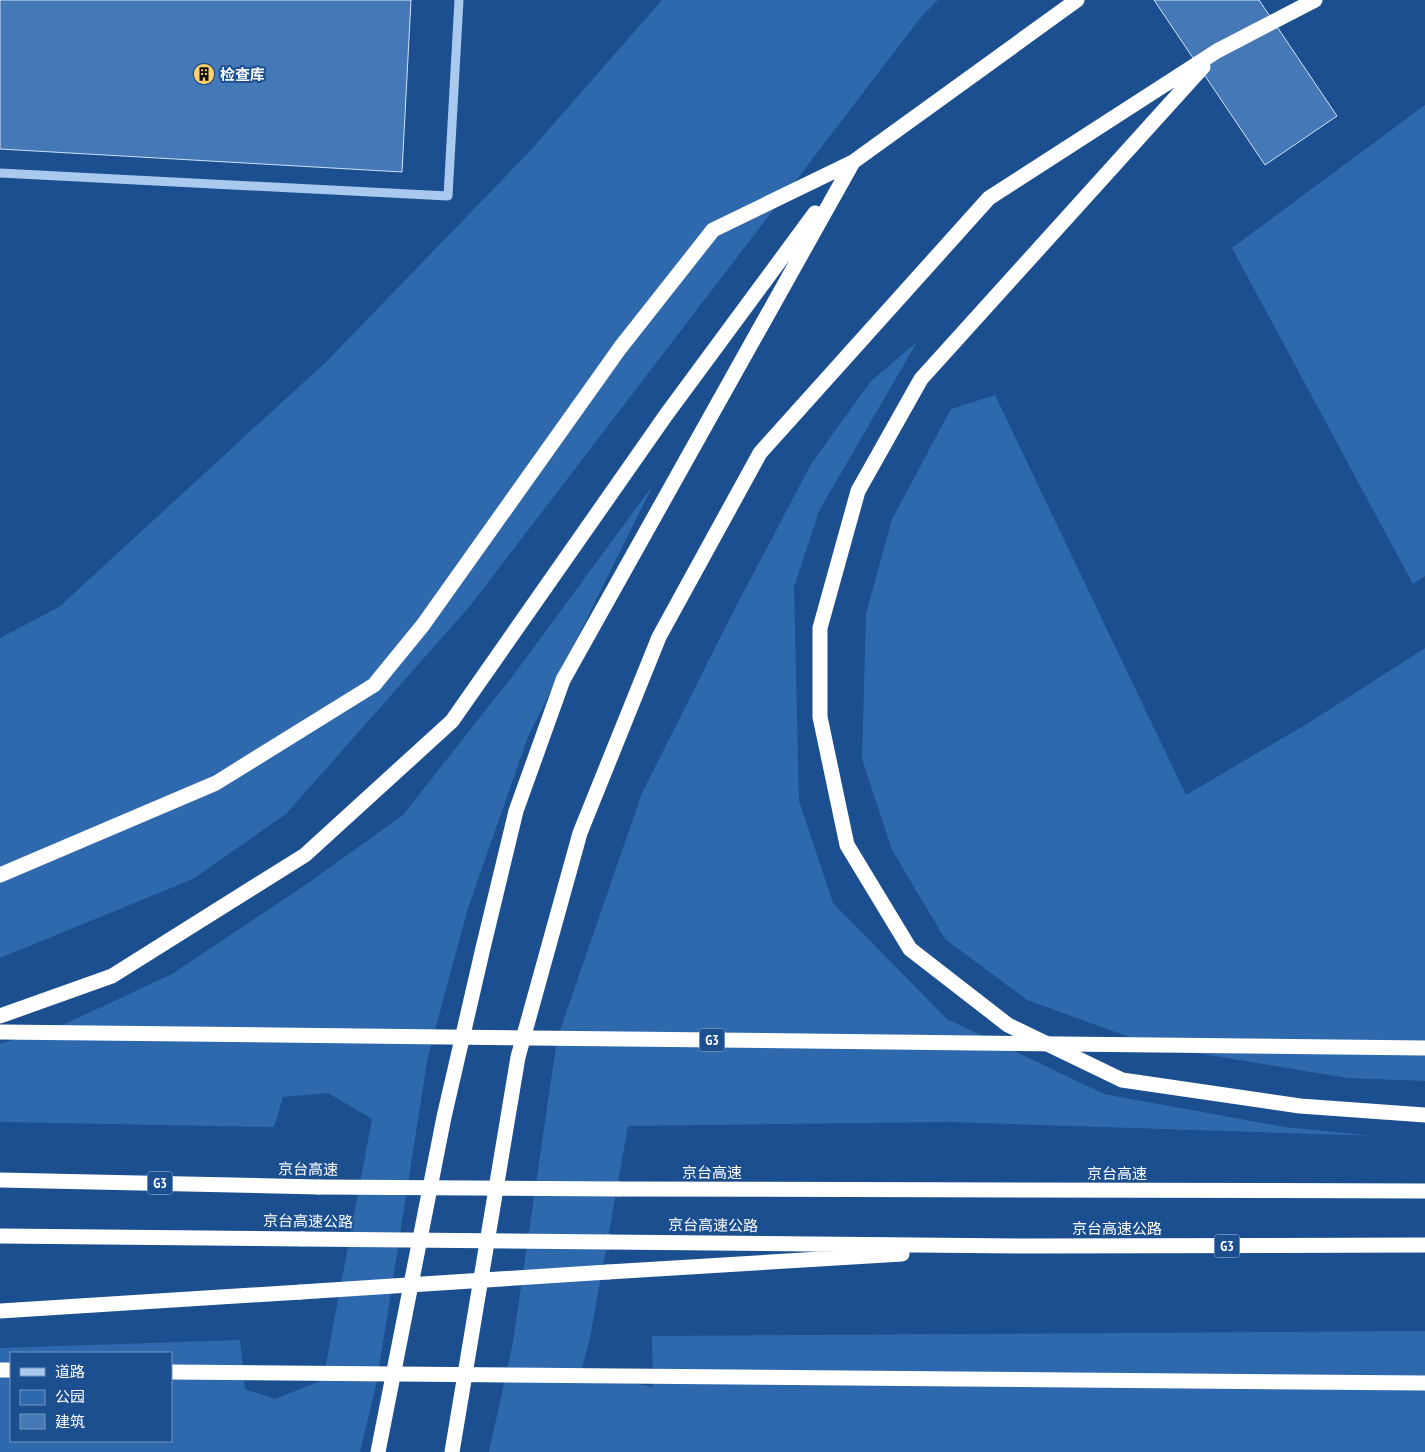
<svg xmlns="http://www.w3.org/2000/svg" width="1425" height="1452" font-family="'PT Sans Narrow','Noto Sans SC',sans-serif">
<rect width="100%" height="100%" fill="#1b4f8f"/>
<path fill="#2e69ad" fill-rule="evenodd" d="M662,0h276l-17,17 -451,589 -184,208 -93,65 -193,79v-320l59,-31 269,-247 201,-208z
M1425,105v471l-12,8 -181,-336z
M917,342l-98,169 -25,76 5,214 34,102 114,116 157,75 180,33 91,9 -427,-14 -320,4 -38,212 -9,34 72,15 -1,-51 773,-5v121h-936l24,-110 44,-303 85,-246 88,-175 81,-154 60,-83z
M995,395l191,400 124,-73 115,-74v433l-78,-3 -193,-32 -127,-46 -82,-61 -53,-89 -30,-91 4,-145 26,-95 59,-110z
M653,485l-125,252 -60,171 -40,148 -51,325 -17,71h-360v-104l240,-8 5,49 30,10 48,-19 49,-261 -44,-26 -45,4 -9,30 -274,-5v-78l67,-21 105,-49 139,-93 92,-66 112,-142zM11,1353h160v88h-160z"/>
<path fill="#4478b7" stroke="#cfe3fa" d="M0,0h411l-9,172 -402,-23z
M1154,0h105l78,116 -72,49z"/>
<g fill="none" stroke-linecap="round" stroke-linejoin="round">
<path stroke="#a9c9ee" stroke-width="9" d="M0,173l448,23 11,-196"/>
<path stroke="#fff" stroke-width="15" d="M1203,67l-282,312 -63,112 -38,137v89l27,128 63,104 98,76 114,55 178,26 125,9
M0,875l216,-92 158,-98 49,-60 197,-277 93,-118 140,-68 224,-162
M0,1016l112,-40 193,-121 147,-134 214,-306 149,-202
M0,1180l319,7
M619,1189l806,2
M0,1236l302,3
M608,1242l420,4 397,-1
M608,1272l294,-18
M0,1311l301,-19
M0,1370h11
M378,1452l66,-335 39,-169 33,-137 47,-131 290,-518
M452,1452l66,-395 62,-224 79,-196 101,-184 229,-255 228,-147 98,-51"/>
<path stroke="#fff" stroke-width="15" d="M0,1032l1425,16
M319,1187l300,2
M302,1239l306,3
M301,1292l307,-20
M171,1372l1254,11"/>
</g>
<defs>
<g id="building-disc" transform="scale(1.125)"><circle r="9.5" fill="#ffd166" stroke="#1b4f8f"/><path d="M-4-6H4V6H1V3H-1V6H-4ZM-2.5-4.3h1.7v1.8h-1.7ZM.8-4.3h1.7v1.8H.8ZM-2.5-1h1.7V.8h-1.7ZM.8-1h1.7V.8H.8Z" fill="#111"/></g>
</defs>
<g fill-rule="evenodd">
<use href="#building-disc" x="204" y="74"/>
</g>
<g text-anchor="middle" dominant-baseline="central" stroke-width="4" stroke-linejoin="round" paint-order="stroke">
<g fill="#1b4f8f" stroke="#bbcadd" stroke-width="1">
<rect x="699.5" y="1028.5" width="25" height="23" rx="4"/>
<rect x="147.5" y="1171.5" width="25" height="23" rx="4"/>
<rect x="1214.5" y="1234.5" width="25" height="23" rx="4"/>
</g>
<g font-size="14" font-weight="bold" fill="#fff">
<text x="712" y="1040">G3</text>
<text x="160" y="1183">G3</text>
<text x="1227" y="1246">G3</text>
</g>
<g font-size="15" font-weight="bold" fill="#fff" stroke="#1b4f8f" text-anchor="start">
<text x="220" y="74">检查库</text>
</g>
<g font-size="15" fill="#fff" stroke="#1b4f8f">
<text transform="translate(308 1169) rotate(1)">京台高速</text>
<text x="712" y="1172">京台高速</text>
<text x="1117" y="1173">京台高速</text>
<text transform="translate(308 1221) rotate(1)">京台高速公路</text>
<text transform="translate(713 1225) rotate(1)">京台高速公路</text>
<text x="1117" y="1228">京台高速公路</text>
</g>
</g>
<rect x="10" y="1352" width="162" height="90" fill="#1b4f8f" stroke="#7695bc"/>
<rect x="20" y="1368" width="25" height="8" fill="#a9c9ee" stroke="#7695bc"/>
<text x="55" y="1377" font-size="15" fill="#ffffff">道路</text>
<rect x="20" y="1390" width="25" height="15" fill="#2e69ad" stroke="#7695bc"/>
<text x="55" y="1402" font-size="15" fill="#ffffff">公园</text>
<rect x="20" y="1414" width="25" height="15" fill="#4478b7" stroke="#7695bc"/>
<text x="55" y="1427" font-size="15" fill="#ffffff">建筑</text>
</svg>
